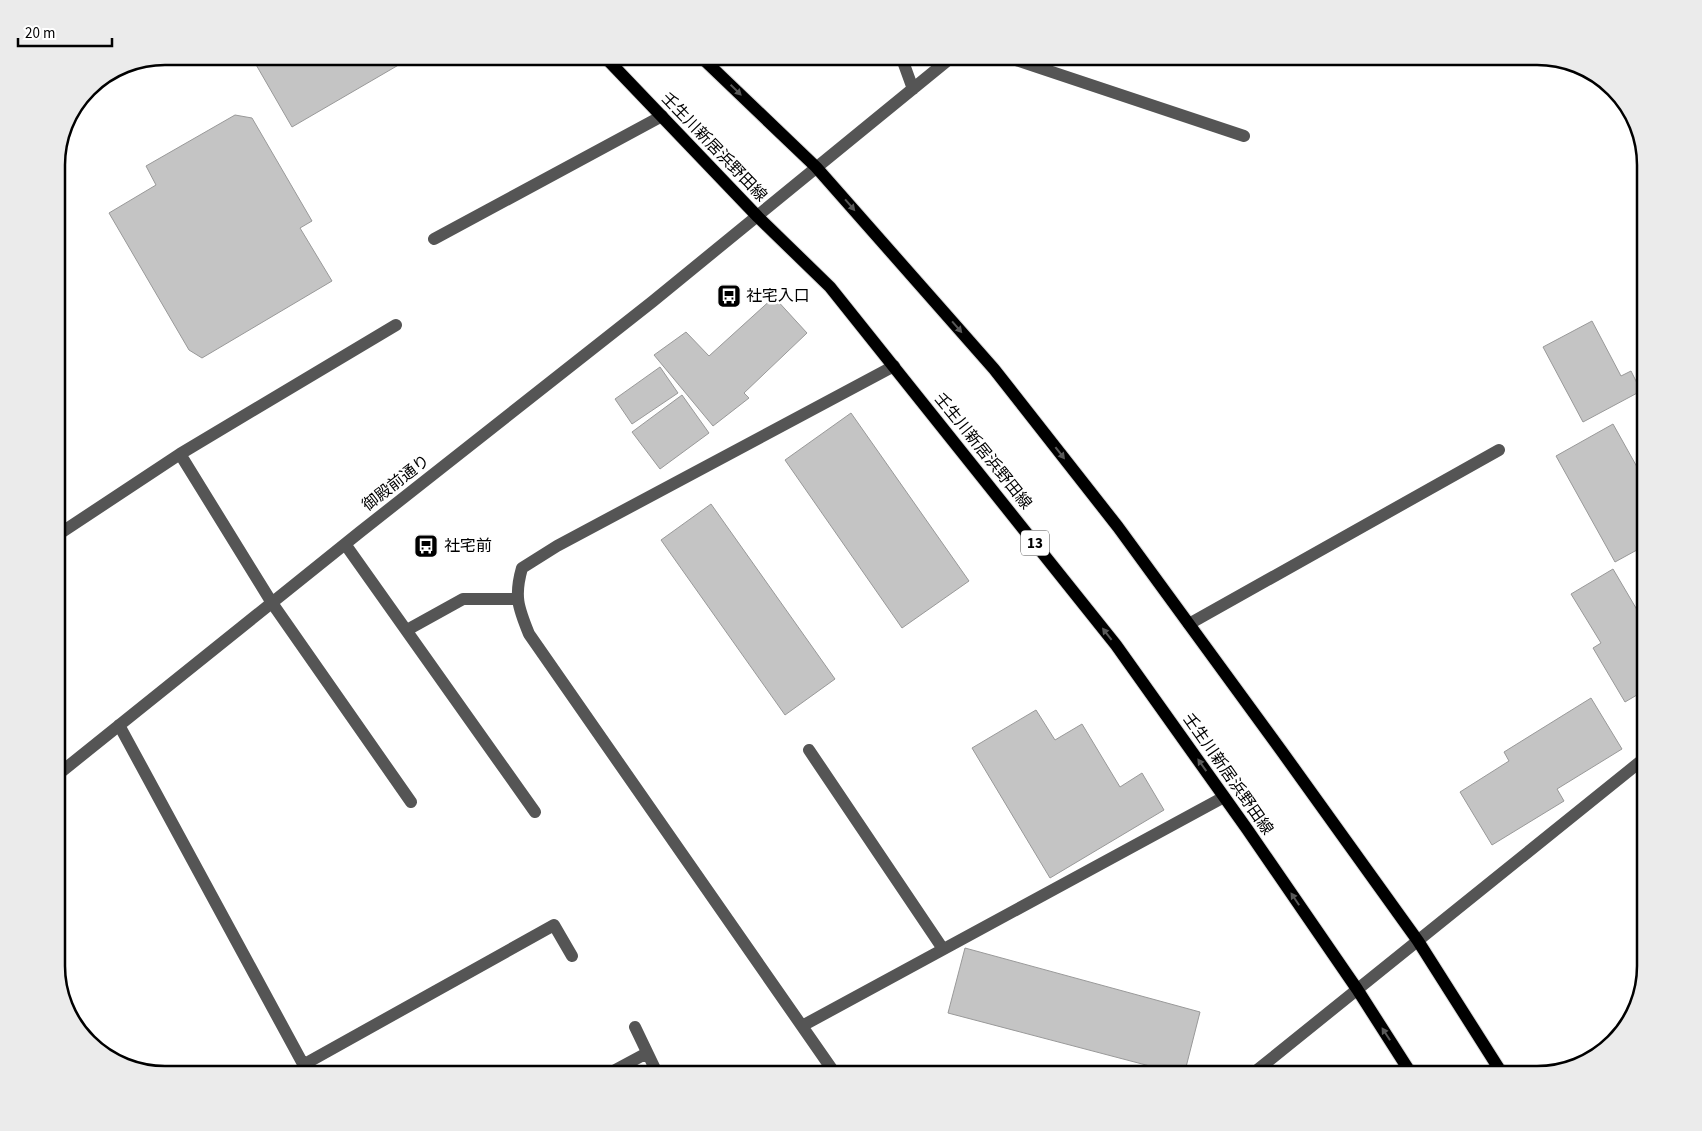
<svg xmlns="http://www.w3.org/2000/svg" width="1702" height="1131" font-family="'Source Sans 3','Noto Sans JP',sans-serif">
<rect width="100%" height="100%" fill="#fff"/>
<path fill="#c4c4c4" stroke="#999" d="M251,56h163l-122,71z
M235,115l17,3 60,103 -12,7 32,53 -130,77 -13,-8 -80,-137 47,-28 -10,-19z
M774,297l33,36 -63,60 5,5 -36,28 -59,-71 32,-23 23,24z
M1592,321l29,55 10,-5 10,20 -58,31 -40,-75z
M660,367l18,26 -46,31 -17,-25z
M682,395l27,38 -49,36 -28,-37z
M851,413l118,168 -67,47 -117,-168z
M1613,424l33,59v62l-31,17 -59,-106z
M711,504l124,175 -50,36 -124,-175z
M1613,569l33,56v74l-4,-7 -17,10 -32,-54 8,-5 -30,-49z
M1591,698l31,51 -65,40 7,12 -72,44 -32,-53 49,-31 -5,-9z
M1036,710l19,30 27,-16 38,63 22,-14 22,37 -114,68 -78,-130z
M965,948l235,64 -16,63 -236,-62z"/>
<g fill="none" stroke-linecap="round" stroke-linejoin="round">
<g stroke="#dbdbdb" stroke-width="14">
<path id="major" d="M604,56l154,161 72,70 286,358 131,184 110,160 55,86
M700,56l116,111 178,202 124,158 165,226 135,188 85,134"/>
</g>
<path stroke="#555" stroke-width="12" d="M901,56l12,33
M1004,56l240,80
M98,82l32,-19
M434,239l228,-123
M180,454l92,149 139,199
M56,536l124,-82 216,-129
M345,544l190,268
M1189,624l310,-174
M407,630l56,-31h55
M119,725l190,350
M809,750l134,199
M56,776l304,-244 292,-230 301,-246
M802,1026l422,-229
M635,1027l23,48
M303,1065l251,-140 18,31
M606,1075l41,-22
M836,1075l-307,-441c-11,-27 -15,-38 -7,-66l35,-22 337,-180
M1251,1075l395,-318"/>
<use href="#major" stroke="#000" stroke-width="12"/>
</g>
<defs><path id="oneway-solid" d="M-6-.8H1V-3.2L6.5 0L1 3.2V.8H-6Z" transform="scale(1.25)"/></defs>
<g fill="#595959">
<use href="#oneway-solid" transform="translate(736 90) rotate(44)"/>
<use href="#oneway-solid" transform="translate(850 205) rotate(49)"/>
<use href="#oneway-solid" transform="translate(957 327) rotate(49)"/>
<use href="#oneway-solid" transform="translate(1060 453) rotate(52)"/>
<use href="#oneway-solid" transform="translate(1107 634) rotate(-128)"/>
<use href="#oneway-solid" transform="translate(1202 765) rotate(-125)"/>
<use href="#oneway-solid" transform="translate(1295 899) rotate(-124)"/>
<use href="#oneway-solid" transform="translate(1386 1034) rotate(-123)"/>
</g>
<defs>
<g id="bus-square" transform="scale(1.25)"><rect x="-9" y="-9" width="18" height="18" rx="4" fill="#000" stroke="#fff"/><path d="M-5-6H5V4H4V6H2V4H-2V6H-4V4H-5ZM-3.5-4V0h7V-4ZM-3.5 1.2v1.5H-2V1.2ZM2 1.2v1.5H3.5V1.2Z" fill="#fff"/></g>
</defs>
<g fill-rule="evenodd">
<use href="#bus-square" x="729" y="296"/>
<use href="#bus-square" x="426" y="546"/>
</g>
<g text-anchor="middle" dominant-baseline="central" stroke-width="5" stroke-linejoin="round" paint-order="stroke">
<rect fill="#fff" stroke="#4c4c4c" stroke-width="1" x="1021" y="530.5" width="28" height="25" rx="4"/>
<g font-size="15" font-weight="bold" fill="#000">
<text x="1035" y="543">13</text>
</g>
<g font-size="16" fill="#000" stroke="#fff">
<text transform="translate(714 147) rotate(46)">壬生川新居浜野田線</text>
<text transform="translate(983 451) rotate(51)">壬生川新居浜野田線</text>
<text transform="translate(396 483) rotate(-38)">御殿前通り</text>
<text transform="translate(1228 774) rotate(55)">壬生川新居浜野田線</text>
</g>
<g font-size="16" fill="#000" stroke="#fff" text-anchor="start">
<text x="746" y="296">社宅入口</text>
<text x="444" y="546">社宅前</text>
</g>
</g>
<path d="M0 0H1702V1131H0ZM165 65H1537A100 100 0 0 1 1637 165V966A100 100 0 0 1 1537 1066H165A100 100 0 0 1 65 966V165A100 100 0 0 1 165 65Z" fill="#ebebeb" fill-rule="evenodd"/>
<path fill="none" stroke="#000" stroke-width="2.5" d="M165 65H1537A100 100 0 0 1 1637 165V966A100 100 0 0 1 1537 1066H165A100 100 0 0 1 65 966V165A100 100 0 0 1 165 65Z"/>
<path d="M18 38v8h94v-8" fill="none" stroke="#000000" stroke-width="2.5"/>
<text x="25" y="38" font-size="15" fill="#000000" stroke="#ffffff" stroke-width="4" paint-order="stroke">20 m</text>
</svg>
